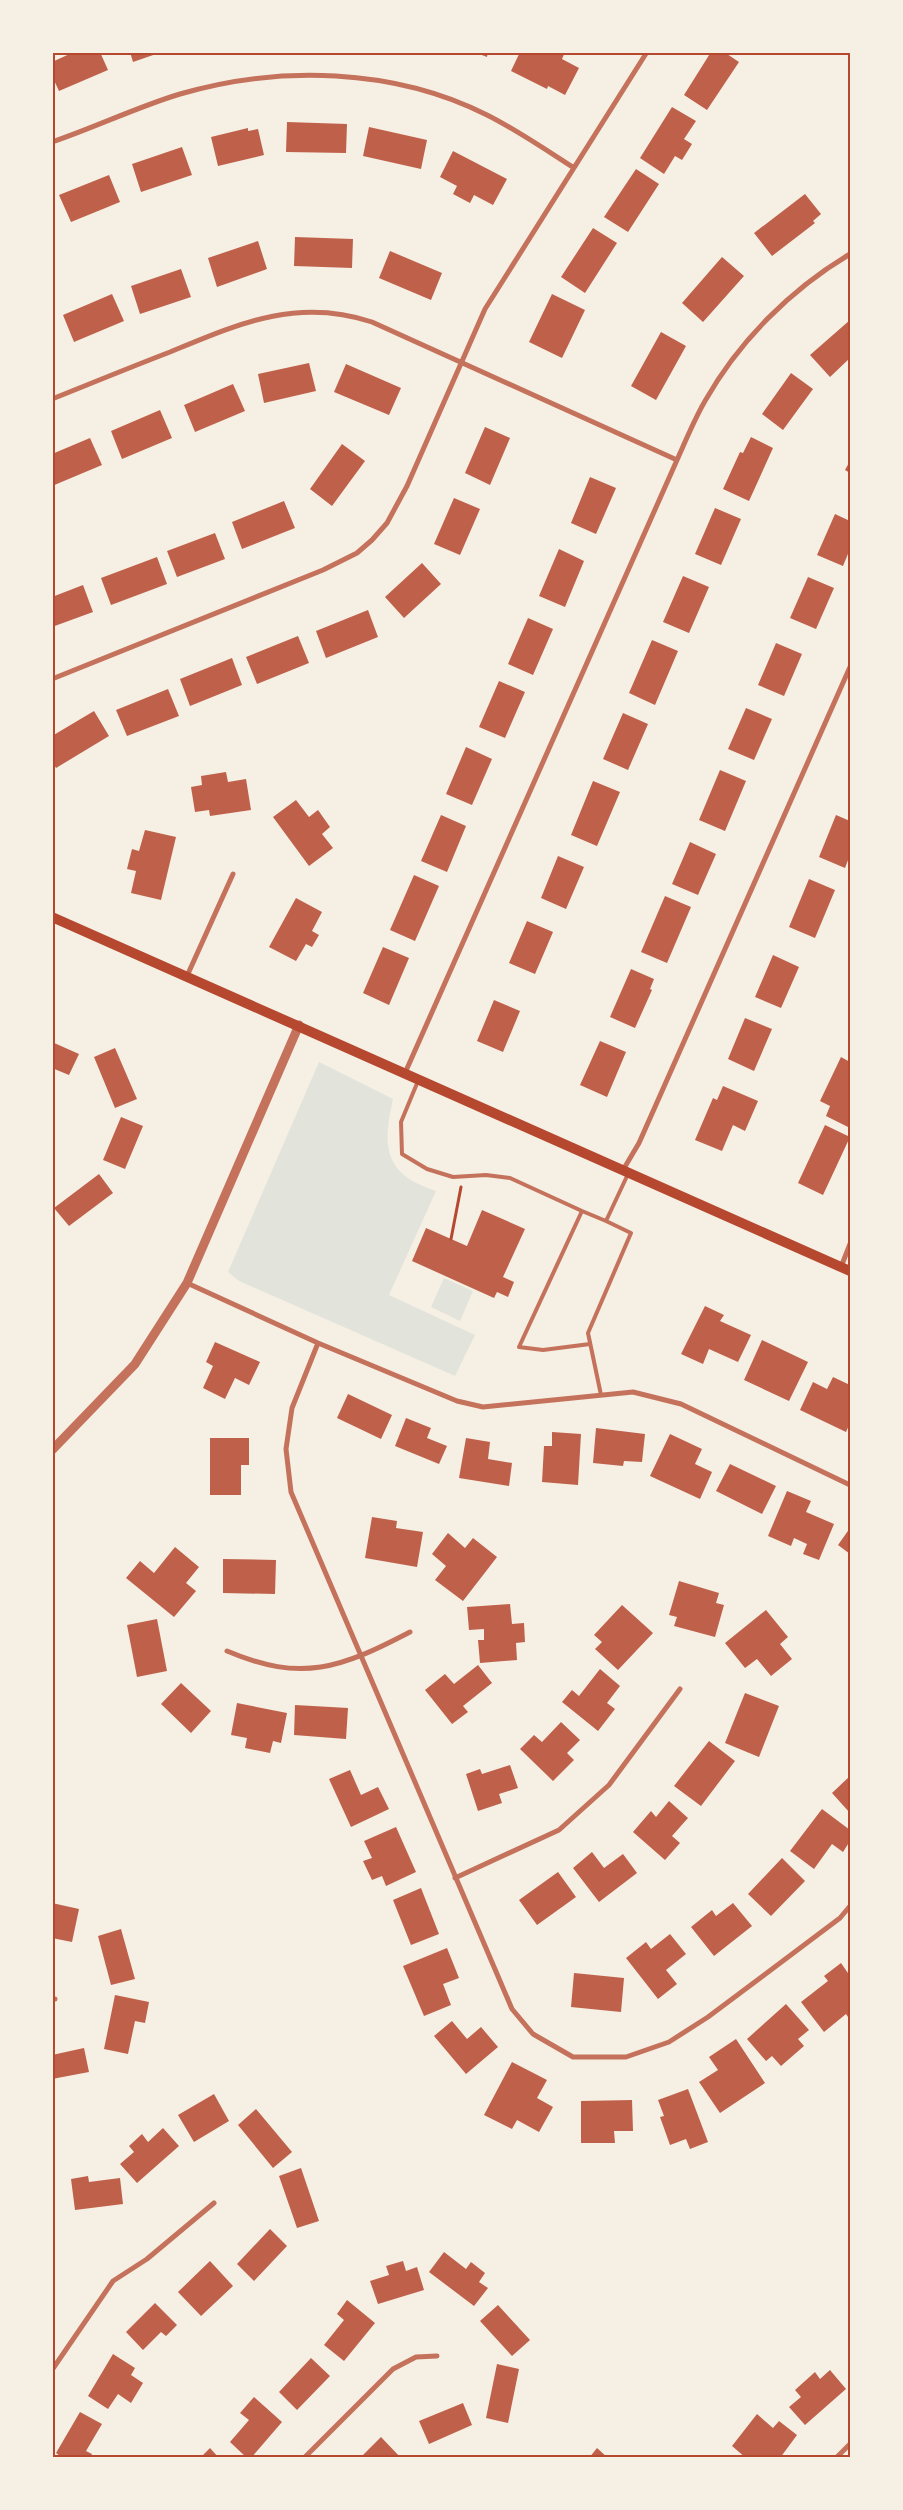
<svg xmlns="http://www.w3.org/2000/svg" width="903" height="2510" font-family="'Sofia Sans Condensed',sans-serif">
<rect width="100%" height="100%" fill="#f6efe4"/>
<path fill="#e2e4dc" d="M319,1062l74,37c-11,49 -9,75 43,92l-47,104 86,40 -20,41 -216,-95 -11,-9z
M444,1278l29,13 -13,30 -29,-14z"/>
<path fill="#bf614a" d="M74,52h26l8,18 -49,21 -7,-15v-14z
M130,52h29v1l-26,9z
M474,52h14l-1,5z
M520,52h45l-3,7 17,9 -14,27 -17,-9 -1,3 -36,-18z
M711,52h13l15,10 -32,48 -23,-15z
M672,107l24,14 -12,18 8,5 -10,16 -7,-4 -11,18 -24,-16z
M287,122l60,2 -1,29 -60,-1z
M369,127l58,13 -6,29 -58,-13z
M248,128v3l10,-2 6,26 -46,11 -7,-29z
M182,147l10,28 -51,17 -9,-28z
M453,151l54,28 -14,26 -19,-10 -4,8 -17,-9 4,-8 -17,-9z
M636,169l23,15 -31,48 -24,-15z
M109,175l11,27 -49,20 -12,-27z
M805,194l16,20 -8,7 2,2 -43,33 -18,-23z
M593,228l24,15 -32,50 -24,-16z
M295,237l58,2 -1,29 -58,-2z
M258,241l9,28 -50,18 -9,-29z
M390,251l52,22 -11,27 -52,-22z
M722,257l22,19 -41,46 -21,-19z
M181,269l10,28 -51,17 -9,-28z
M112,294l12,27 -50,21 -11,-27z
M552,294l33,16 -23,48 -33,-16z
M850,320v38l-20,19 -20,-22z
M661,332l25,14 -30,54 -25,-14z
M309,363l7,28 -52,12 -6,-29z
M346,364l55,24 -12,27 -55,-23z
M791,373l22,16 -30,41 -21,-16z
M233,384l12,27 -50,21 -11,-27z
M160,410l12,28 -50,21 -11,-28z
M485,427l25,11 -20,47 -25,-12z
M751,437l22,11 -24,53 -26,-12 17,-37 3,1z
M90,438l12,27 -50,21v-32z
M342,444l23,17 -33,45 -22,-17z
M850,461v12l-5,-3z
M590,477l26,11 -20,46 -25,-11z
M454,498l26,11 -20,46 -26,-11z
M284,501l11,27 -53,21 -10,-27z
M715,508l26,11 -20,46 -26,-11z
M835,514l15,7v28l-7,17 -26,-11z
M215,533l10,26 -48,18 -10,-26z
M559,549l25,12 -19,46 -26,-11z
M157,557l10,27 -56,21 -10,-27z
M422,563l19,21 -37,34 -19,-21z
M683,576l26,11 -20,46 -26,-11z
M808,577l26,11 -18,41 -26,-11z
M83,585l10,27 -41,15v-30z
M368,610l10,27 -52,21 -10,-27z
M528,618l25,11 -20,46 -25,-11z
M298,636l11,27 -52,21 -11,-27z
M652,640l26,11 -23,54 -26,-12z
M776,643l26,11 -18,42 -26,-11z
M232,658l10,27 -52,21 -10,-27z
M499,681l26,11 -20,46 -26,-11z
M168,689l11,27 -52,20 -11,-26z
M746,708l26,11 -18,41 -26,-11z
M94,711l15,25 -53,32 -4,-6v-26z
M623,713l25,11 -20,46 -25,-11z
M466,747l26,12 -20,46 -26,-11z
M720,770l26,11 -21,50 -26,-11z
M226,772l2,10 18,-3 5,31 -41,6 -1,-6 -14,2 -4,-25 11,-2 -1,-9z
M593,781l27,11 -23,54 -26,-11z
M296,800l13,17 9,-7 12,17 -8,7 11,14 -24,18 -36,-49z
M441,815l25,11 -19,46 -26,-11z
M836,815l14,6v34l-5,13 -26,-11z
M145,830l31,7 -15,63 -30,-7 5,-22 -9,-2 5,-20 7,2z
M690,842l26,12 -18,41 -26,-11z
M558,856l26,11 -18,42 -25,-11z
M414,875l25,11 -24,55 -25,-11z
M809,879l26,11 -20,48 -26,-11z
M665,896l26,11 -24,56 -26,-11z
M296,898l26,14 -10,19 7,4 -7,12 -6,-3 -10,17 -27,-14z
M527,921l26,11 -18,42 -26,-11z
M383,947l26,11 -20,47 -26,-12z
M773,955l26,12 -18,41 -26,-11z
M631,969l23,10 -4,10 2,1 -17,38 -25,-11z
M494,1000l26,11 -17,41 -26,-11z
M745,1018l27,11 -18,42 -26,-12z
M600,1041l26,11 -19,45 -27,-12z
M52,1042l27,12 -10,21 -17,-7z
M115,1048l22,51 -22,9 -21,-51z
M841,1057l9,5v66l-24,-12 4,-10 -10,-5z
M723,1086l35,15 -13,30 -12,-6 -11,26 -27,-11 18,-42 4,2z
M121,1117l22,9 -18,43 -22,-9z
M825,1125l25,12 -27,58 -25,-12z
M99,1174l14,19 -44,33 -15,-18z
M482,1210l43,19 -22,48 11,5 -6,15 -11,-5 -3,6 -82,-37 14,-33 41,18z
M705,1306l19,9 -4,6 31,14 -13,27 -29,-13 -6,15 -22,-10z
M762,1340l46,22 -19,39 -45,-21z
M215,1342l45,20 -11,23 -14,-7 -10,21 -22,-11 10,-22 -7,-4z
M833,1377l17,8v38l-4,9 -46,-22 13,-28 14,7z
M348,1394l44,21 -11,24 -44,-21z
M406,1418l25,10 -4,10 20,8 -8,18 -44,-18z
M596,1428l49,6 -3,28 -18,-1 -1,5 -30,-3z
M552,1432l29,2 -3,51 -36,-3 2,-36h8z
M670,1434l32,15 -7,15 17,8 -12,27 -50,-23z
M210,1438h39v27h-8v30h-31z
M466,1438l24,4 -2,17 24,4 -3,23 -50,-8z
M730,1464l46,22 -14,28 -46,-23z
M787,1491l24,10 -5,11 28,12 -15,36 -16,-6 4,-10 -13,-6 -3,8 -23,-10z
M372,1517l25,4 -1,7 27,4 -6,35 -52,-9z
M850,1528v26l-12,-9z
M448,1533l17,15 8,-10 24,19 -34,44 -28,-21 11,-14 -14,-12z
M175,1547l24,20 -13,16 10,8 -22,26 -48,-39 14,-17 14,12z
M223,1559l53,1 -1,34 -52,-1z
M679,1581l40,12 -3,10 8,2 -9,32 -41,-11 3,-9 -8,-2z
M510,1604l2,20 12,-1 1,19 -9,1 1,17 -37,3 -2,-23h6v-11l-15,1 -2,-23z
M622,1605l31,28 -35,37 -23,-21 7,-7 -8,-7z
M766,1610l22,27 -8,7 12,15 -21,17 -14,-17 -12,9 -20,-25z
M157,1619l10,52 -30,6 -10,-52z
M478,1665l14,18 -29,23 5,6 -16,12 -27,-34 20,-16 9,10z
M600,1669l20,17 -13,17 8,6 -17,22 -36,-29 10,-12 7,6z
M181,1683l30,28 -20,22 -30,-29z
M745,1693l34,13 -20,51 -34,-14z
M237,1703l50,10 -6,30 -8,-2 -3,12 -25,-5 2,-10 -16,-3z
M295,1705l53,3 -2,31 -52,-4z
M561,1722l19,18 -13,13 7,7 -21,21 -33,-32 14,-14 8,7z
M709,1741l26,20 -34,45 -27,-20z
M510,1765l8,23 -19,6 3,9 -24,8 -12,-37 14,-5 2,5z
M350,1770l11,25 17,-8 11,22 -38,18 -22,-48z
M850,1776v37l-18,-20z
M669,1801l19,17 -16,18 8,7 -15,17 -32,-28 18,-21 5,6z
M822,1809l28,21v11l-7,11 -11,-8 -18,25 -24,-18z
M396,1827l20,45 -30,14 -4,-10 -10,4 -9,-19 9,-3 -8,-17z
M592,1852l12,16 19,-14 14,19 -38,29 -26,-34z
M782,1858l23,23 -34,35 -23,-22z
M558,1872l18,25 -39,28 -18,-25z
M421,1888l18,46 -28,11 -18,-45z
M52,1903l27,6 -7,33 -20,-4z
M733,1903l19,23 -38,30 -23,-29 21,-17 4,6z
M121,1929l14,50 -24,6 -13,-49z
M670,1934l16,20 -20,16 11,14 -19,15 -32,-41 20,-16 5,7z
M447,1948l12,30 -16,6 8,21 -27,11 -21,-50z
M841,1963l9,13v44l-4,-6 -22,18 -23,-30 27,-21 -4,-5z
M574,1973l50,5 -3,34 -50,-5z
M115,1995l34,7 -4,21 -10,-2 -7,33 -24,-5z
M786,2004l23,26 -11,9 6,7 -23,20 -9,-10 -6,5 -19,-22z
M452,2021l15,18 14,-12 17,20 -32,27 -32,-38z
M736,2039l29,44 -45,30 -21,-31 19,-12 -9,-13z
M84,2048l5,24 -37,7v-24z
M512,2062l35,18 -10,18 16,9 -14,25 -22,-12 -5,9 -28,-14z
M688,2089l20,53 -18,7 -4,-10 -16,6 -10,-28 4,-1 -6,-16z
M214,2094l15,27 -35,21 -16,-27z
M632,2100l1,31h-19l1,12h-34v-42z
M256,2109l36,43 -19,16 -35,-43z
M163,2128l16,18 -42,37 -17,-19 14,-12 -5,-6 13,-12 6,8z
M301,2168l18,53 -22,7 -18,-52z
M88,2176l1,6 31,-4 3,26 -48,6 -4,-31z
M270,2229l17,17 -33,35 -17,-17z
M444,2252l22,17 5,-7 14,11 -6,9 9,6 -14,18 -45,-34z
M210,2261l23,25 -32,30 -23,-24z
M403,2261l3,10 11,-4 7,23 -46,14 -8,-23 19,-6 -3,-9z
M347,2300l28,23 -31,38 -20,-16 20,-25 -7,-6z
M155,2303l22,22 -11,11 -5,-4 -18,18 -17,-18z
M498,2305l32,35 -18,16 -32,-35z
M113,2354l22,14 -4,7 12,8 -12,20 -13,-9 -10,15 -20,-13z
M311,2358l19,18 -33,34 -18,-18z
M497,2364l22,5 -11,54 -22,-5z
M830,2370l16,19 -41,36 -16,-18 12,-10 -6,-7 20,-18 5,7z
M254,2397l28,25 -31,36h-4l-17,-16 19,-22 -9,-7z
M463,2403l9,22 -43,19 -10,-23z
M80,2412l22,12 -16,27 6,3 -2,4h-27l-7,-5z
M757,2414l16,14 6,-7 18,14 -17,23h-34l-14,-12z
M381,2437l20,21h-41z
M210,2448l9,10h-19z
M597,2448l11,10h-19z"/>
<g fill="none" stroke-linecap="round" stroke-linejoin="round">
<path stroke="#b5482f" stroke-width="3" d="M451,1239l10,-52"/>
<path stroke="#c5725c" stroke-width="4" d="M418,1081l-17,41 1,32 25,15 26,8 33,-2 24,3 72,33
M590,1344l-47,6 -24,-3 63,-136 24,10
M601,1395l-13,-62 43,-100 -25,-12 22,-47"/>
<path stroke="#c5725c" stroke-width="5" d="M52,142c44,-15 85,-35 128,-48 99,-29 214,-26 307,21 30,15 59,35 87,53
M52,399c40,-16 79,-32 118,-47 68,-28 127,-55 202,-30l305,138
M52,679l271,-109 34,-17 15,-13 15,-17 20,-37 78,-177 162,-257
M187,976l46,-102
M405,1073l272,-613c9,-20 17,-40 28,-59 34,-60 86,-112 145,-147
M623,1170l16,-27 211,-476
M841,1267l9,-23
M187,1283l131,60 139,58 26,6 150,-15 48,12 169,81
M318,1343l-26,65 -6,41 5,43 221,517 21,25 40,23h53l43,-15 39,-25 132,-99 10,-12
M227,1651c75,32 114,17 183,-19
M455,1878l104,-48 50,-45 71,-96
M52,1999h3
M52,2370l61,-89 34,-22 67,-56
M304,2458l89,-89 23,-12 21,-1
M836,2458l14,-14"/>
<path stroke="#c5725c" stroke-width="9" d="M52,1450l83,-86 52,-81 112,-258"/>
<path stroke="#b5482f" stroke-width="10" d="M52,917l798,354"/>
</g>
<rect width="903" height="2510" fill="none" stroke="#f6efe4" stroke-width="108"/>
<rect x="54" y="54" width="795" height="2402" fill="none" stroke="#b5482f" stroke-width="2"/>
</svg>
